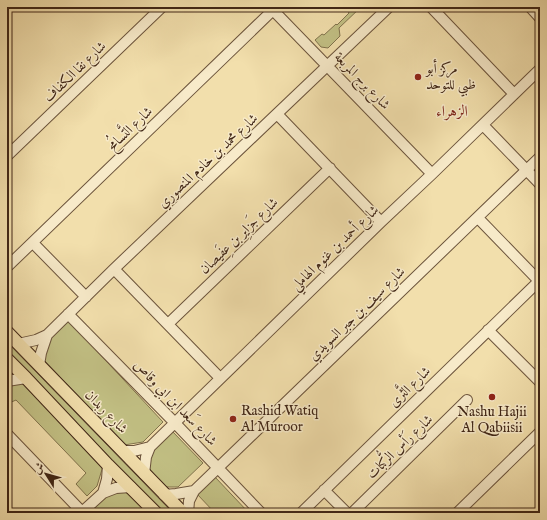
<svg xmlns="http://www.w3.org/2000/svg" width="547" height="520" font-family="'IM FELL English',Amiri,serif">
<rect width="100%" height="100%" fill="#f2dfac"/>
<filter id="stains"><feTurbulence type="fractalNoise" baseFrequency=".005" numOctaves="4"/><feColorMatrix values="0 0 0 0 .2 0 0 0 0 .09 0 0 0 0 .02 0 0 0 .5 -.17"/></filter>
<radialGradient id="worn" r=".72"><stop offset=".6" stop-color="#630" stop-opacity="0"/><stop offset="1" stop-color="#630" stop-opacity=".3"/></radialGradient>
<path fill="#c2c084" stroke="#81734d" d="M352,7h9l-22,21 1,8 -12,12 -7,-1 -6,-7 7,-6 2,1 12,-11 1,1 12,-12 -1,-2z
M68,320l95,102 -20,20 -19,3 -81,-86 5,-20z
M7,342l166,171h-12l-154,-159z
M21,382l82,84 -6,20 -10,10 -11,-12 10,-11 -70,-73 -9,4v-17z
M173,432l30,31 -25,24h-12l-20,-21 2,-11z
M215,477l34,36h-34l-18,-19z
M127,490l22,23h-58l1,-6 15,-13z"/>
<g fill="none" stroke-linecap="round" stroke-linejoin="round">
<g stroke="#6c543c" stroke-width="12">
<path id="minor" d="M270,7l162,167
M431,7l83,87
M530,7l10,11
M277,114l104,108
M483,125l57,59
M7,156l155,-149
M478,218l62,64
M33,243l53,54
M7,267l266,-257
M114,269l106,109
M68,314l106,108 87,91
M168,324l162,-156
M488,330l52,52
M18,344l18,-4 11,-5 67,-66 275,-262
M39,365l2,-12 6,-18
M7,381l19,-3
M7,434l76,79
M123,451h11l16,-4
M144,474l2,-17 4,-10 231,-225 51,-48 108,-105
M324,490l23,23
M103,493l4,-14 1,-14
M164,495l12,-1 18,-3
M81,513l22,-20 13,-5 15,-1
M188,513l1,-12 5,-10 346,-334
M301,513l238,-232
M352,513l115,-113
M457,513l83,-81"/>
</g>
<g stroke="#402616" stroke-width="14">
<path id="major" d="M7,332l176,181
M7,359l19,19 82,87 48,48"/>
</g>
<use href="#minor" stroke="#f7eac9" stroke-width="10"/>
<use href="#major" stroke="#f2dfac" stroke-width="12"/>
</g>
<g fill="#8f2418" stroke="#f7eac9" stroke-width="1.5">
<circle cx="418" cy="77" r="4"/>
<circle cx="492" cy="397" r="4"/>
<circle cx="233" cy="419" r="4"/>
</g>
<g text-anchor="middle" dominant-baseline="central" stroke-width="3" stroke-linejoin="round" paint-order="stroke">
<g font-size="14" fill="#402616" stroke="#f7eac9" text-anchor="start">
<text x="426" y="69">مركز أبو<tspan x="426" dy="16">ظبي للتوحد</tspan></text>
<text x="241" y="411">Rashid Watiq<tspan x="241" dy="16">Al Muroor</tspan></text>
<text x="492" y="412" text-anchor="middle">Nashu Hajii<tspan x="492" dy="16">Al Qabiisii</tspan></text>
</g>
<g font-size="14" fill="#402616" stroke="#f7eac9">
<text transform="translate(75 72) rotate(-44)">شارع نقا الكفاف</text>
<text transform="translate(362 81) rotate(46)">شارع برج المربعة</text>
<text transform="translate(130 129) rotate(-44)">شارع التَّسامُح</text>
<text transform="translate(208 161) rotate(-43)">شارع محمد بن خادم المنصوري</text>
<text transform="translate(239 236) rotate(-44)">شارع جَزايِر بن عِفَيصان</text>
<text transform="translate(335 248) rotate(-44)">شارع أحمد بن غنوم الهاملي</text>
<text transform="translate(357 314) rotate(-44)">شارع سيف بن جبر السويدي</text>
<text transform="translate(410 387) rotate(-44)">شارع الثَّرى</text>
<text transform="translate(175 403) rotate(46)">شارع سَعد ابن ابي وقاص</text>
<text transform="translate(106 412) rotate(46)">شارع ربدان</text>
<text transform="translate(400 447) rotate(-44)">شارع رَأس الرُّكبات</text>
</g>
<g font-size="15" fill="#7a1f14" stroke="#f7eac9">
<text x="452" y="111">الزهراء</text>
</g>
</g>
<rect width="547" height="520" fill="none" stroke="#f2dfac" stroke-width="24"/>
<rect x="8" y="8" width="531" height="504" fill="none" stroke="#402616" stroke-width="2"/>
<rect x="12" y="12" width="523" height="496" fill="none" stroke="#402616"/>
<g transform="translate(46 474) rotate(307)" stroke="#f7eac9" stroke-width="3" paint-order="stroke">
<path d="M0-3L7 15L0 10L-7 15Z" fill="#402616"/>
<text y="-6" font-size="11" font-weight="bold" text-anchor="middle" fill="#402616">ش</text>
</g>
<rect width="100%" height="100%" filter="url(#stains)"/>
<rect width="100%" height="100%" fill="url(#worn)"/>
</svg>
